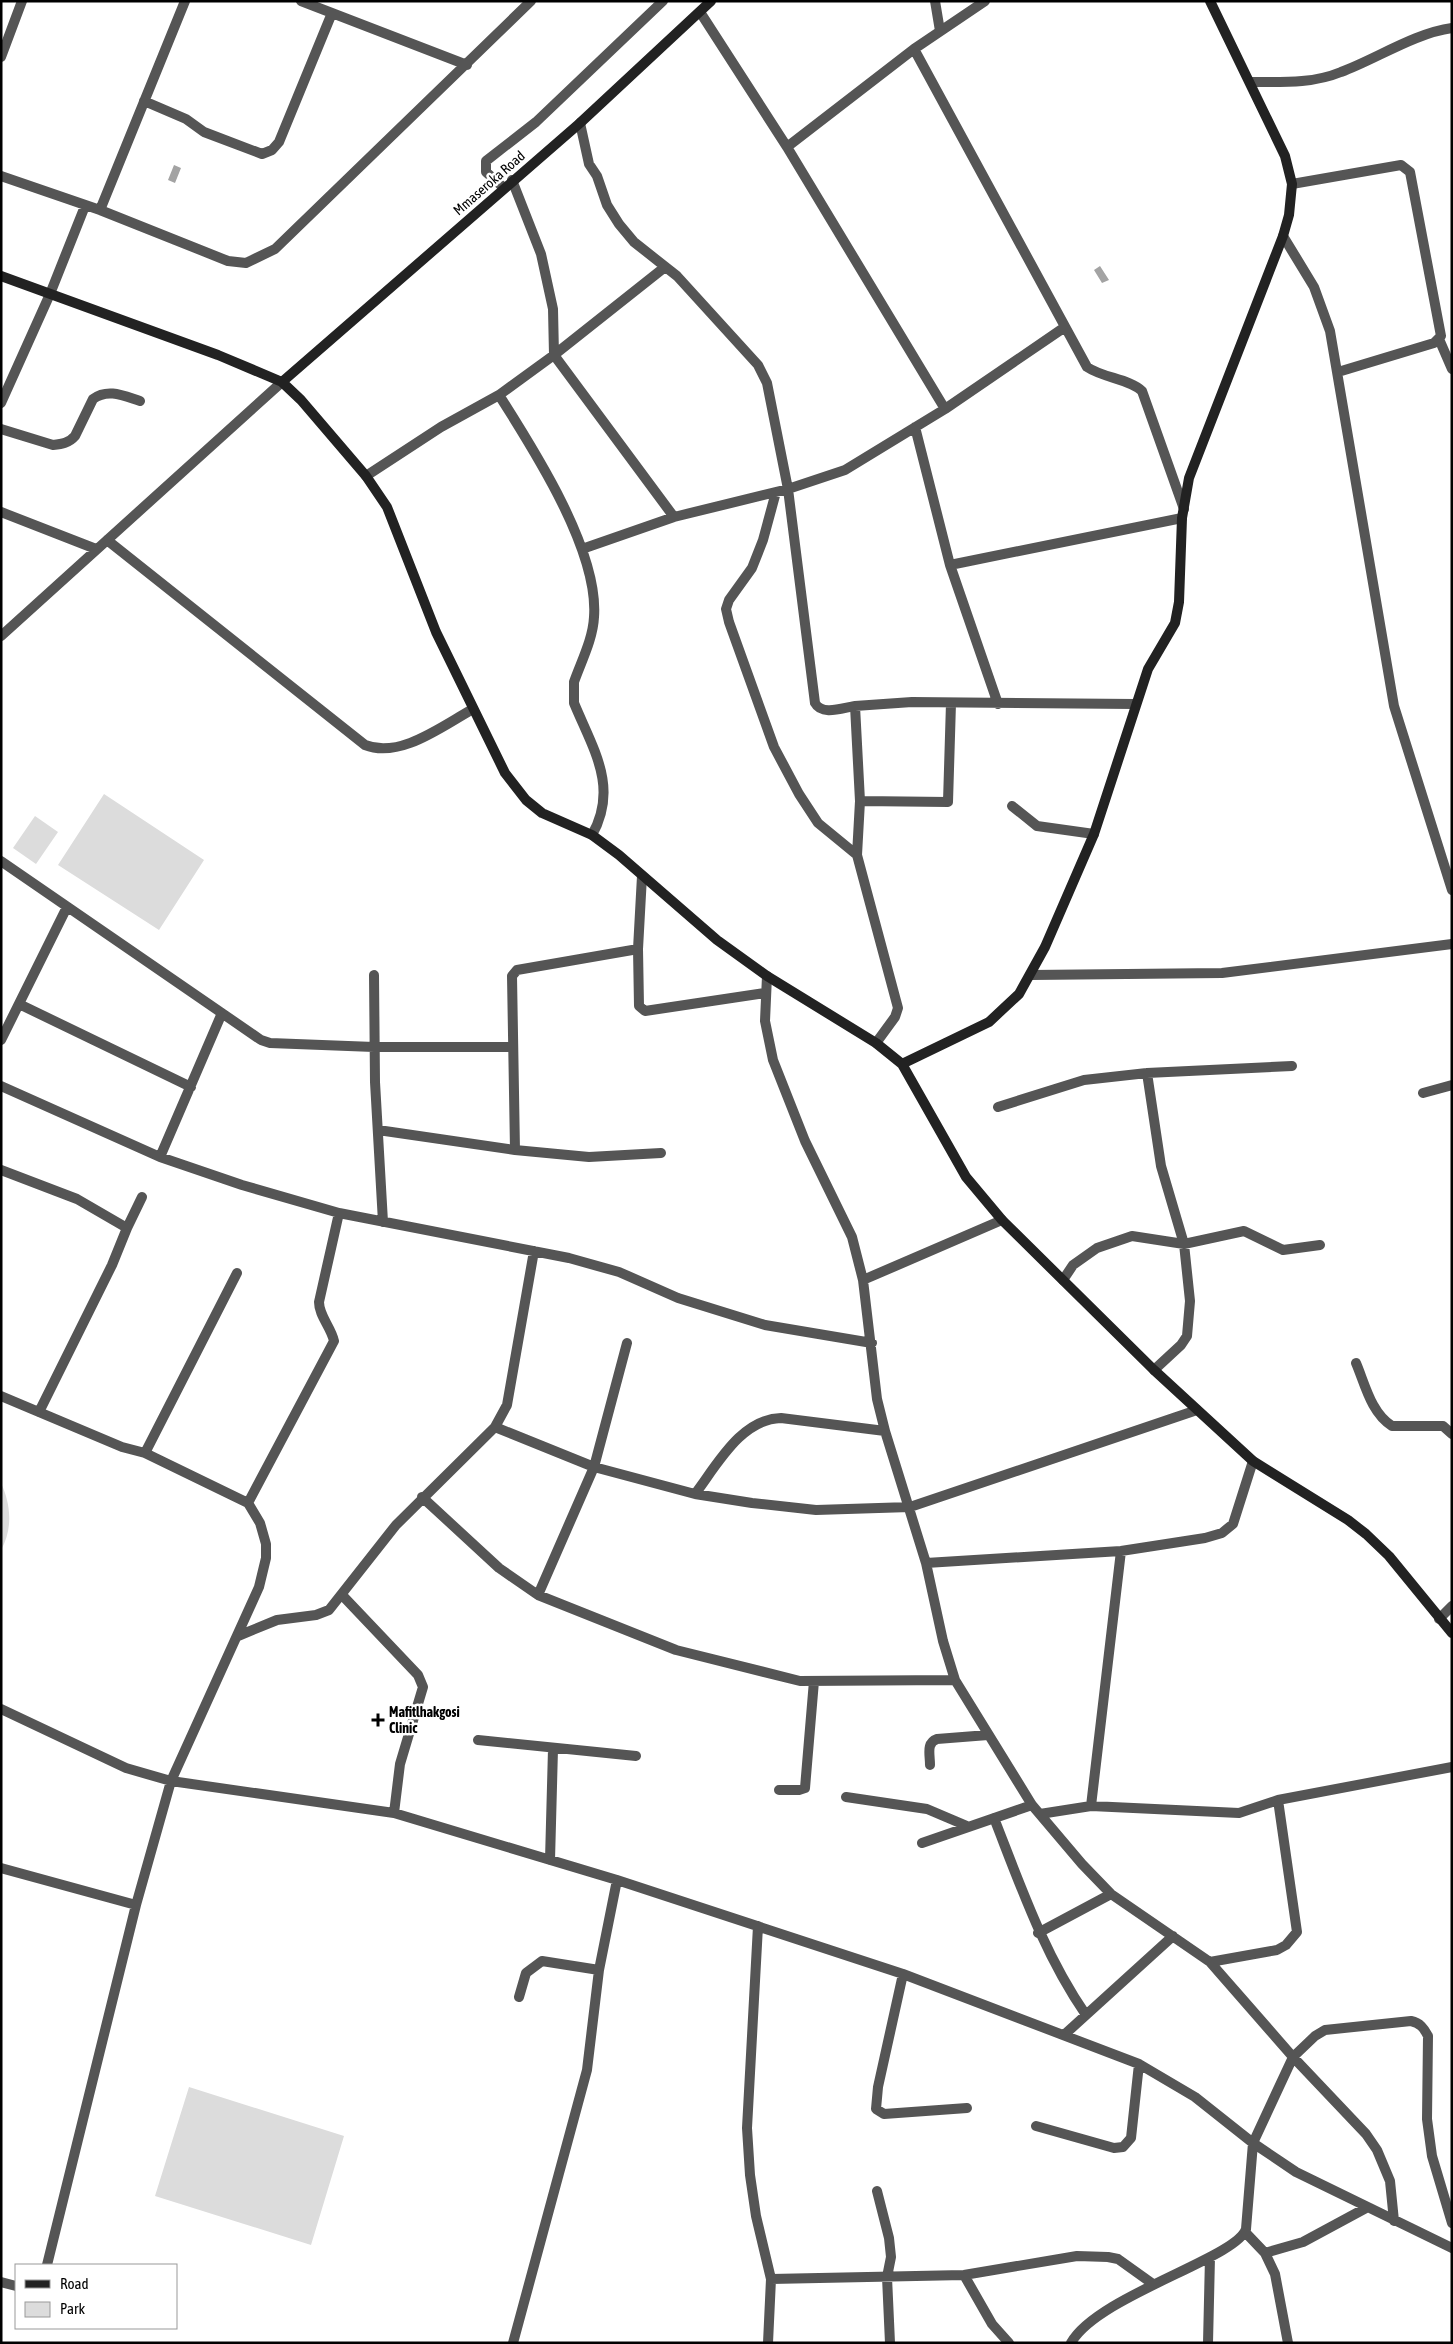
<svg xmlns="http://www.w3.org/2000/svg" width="1453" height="2344" font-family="'Asap Condensed',sans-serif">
<rect width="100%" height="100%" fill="#fff"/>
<path fill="#dcdcdc" d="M104,794l100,66 -45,70 -101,-65z
M35,816l23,16 -22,32 -23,-16z
M1,1483c10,21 12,46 0,67z
M189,2087l155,49 -33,109 -156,-49z"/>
<path fill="#a3a3a3" d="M174,165l7,3 -6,15 -7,-3z
M1100,266l9,14 -7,3 -8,-13z"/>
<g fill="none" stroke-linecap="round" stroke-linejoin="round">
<path stroke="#555" stroke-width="10" d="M301,1l166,64
M935,1l5,30
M700,12l87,135 158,262
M914,49l173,318c16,11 43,12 55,24l42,118
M1,57l21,-56
M1250,82c31,0 62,2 91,-10 35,-13 74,-39 111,-44
M144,101l42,18 18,13 58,22 10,-4 7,-8 53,-129
M580,123l9,41 8,12 10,29 12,19 15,18 43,34 81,89 9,18 21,106 27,214c7,13 27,5 40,3
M787,147l127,-98 71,-48
M1,176l99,34 128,51 18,2 29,-14 256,-248
M512,180l29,74 12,55 1,46 120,162
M1292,184l109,-19 9,7 31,164 -7,7 -96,29
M503,187l-17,-15v-11l50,-39 127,-121
M100,210l85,-209
M1283,236l31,51 16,44 64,375 58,184
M1439,339l13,30
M499,395c35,55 100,156 95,222 -1,22 -13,45 -20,65v21c19,46 45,84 18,132
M1,403l49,-109 35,-88
M915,427l35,138 48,139
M1,429l52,16c9,-1 16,-2 22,-9l18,-37c15,-11 31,-3 47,2
M366,476l75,-49 58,-32 55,-40 111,-88
M776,492l-13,48 -11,28 -23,32 -3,9 3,13 45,125 25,47 19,29 39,32
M1,512l95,37
M107,540l258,205c35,14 77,-19 108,-36
M582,549l92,-32 114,-28 57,-19 100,-61 120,-82
M950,565l232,-47
M1,636l281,-254
M860,801l88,1 3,-99
M1012,806l25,20 57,8
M1,861l260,179 9,3 104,4h139
M642,876l-4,73 1,57 6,5 120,-18
M374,975l1,107 8,140
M1031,975l191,-2 230,-29
M767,976l-2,45 8,39 32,81 47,96 11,43 14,119 8,32 41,132 17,78 12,39 77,125 50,59 29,30 99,68 83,95 73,77 11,16 13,31 4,40
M19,1004l172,83
M1,1040l66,-133
M876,1043l19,-26 3,-9 -41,-153 3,-54 -5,-95 57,-4 223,2
M1147,1073l14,93 23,78 6,57 -3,35 -6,9 -27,25
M1,1086l159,71 82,28 97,28 230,45 50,14 59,26 87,27 107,18
M1423,1093l29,-8
M998,1107l86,-27 63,-7 145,-7
M378,1130l137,20 74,7 72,-4
M515,1150l-3,-174 5,-6 121,-21
M160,1157l62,-144
M1,1170l76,29 50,29
M863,1280l139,-60
M1063,1280l10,-15 24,-17 35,-12 52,8 60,-13 39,19 37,-5
M1356,1363c9,21 15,50 36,63h51l9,8
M1,1396l121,51 23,6 103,50 12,20 6,21v14l-7,29 -88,194 -35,124 -89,360
M39,1412l73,-147 15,-37 15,-31
M495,1427l99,40 101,27 57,9 64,7 94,-3 287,-97
M145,1453l92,-180
M695,1494c22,-29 46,-75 86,-76l104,13
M422,1497l77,71 39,27 138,55 124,31 155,-1
M248,1503l86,-162c-3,-14 -15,-25 -15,-39l20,-89
M926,1563l195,-12 84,-13 17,-5 11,-9 20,-63
M342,1595l76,80 5,12 -23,77 -6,49
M538,1595l56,-128 33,-124
M1439,1619l13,-13
M238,1636l39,-16 39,-5 13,-5 67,-85 99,-98 12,-22 27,-154
M1,1709l125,59 45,13 223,32 223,67 286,94 236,90 56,33 58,46 43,29 156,76
M478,1740l158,16
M930,1765c0,-11 -4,-22 7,-26l51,-4
M779,1790h20l6,-2 9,-107
M846,1797l81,12 40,17
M1091,1806l30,-255
M1040,1814l51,-8 148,7 39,-13 174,-33
M994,1818c27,69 50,136 92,197
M922,1843l110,-38
M550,1860l3,-111
M1,1868l135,37
M758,1926l-11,202 3,47 6,41 15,63 -3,64
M1038,1933l73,-39
M1210,1962l67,-12 9,-5 11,-13 -19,-132
M903,1974l-25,113 -2,22 8,5 83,-6
M519,1997l7,-24 16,-12 57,9
M1064,2035l109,-99
M1036,2126l78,22 9,-1 8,-9 8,-74
M877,2191l12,47 2,19 -4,20 3,66
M1245,2232l20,21 10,21 13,69
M1265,2253l38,-11 63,-34
M964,2275l28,49 17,19
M771,2279l193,-4 113,-19 31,1 10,2 35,25
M1,2282l15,4
M513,2343l74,-273 12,-100 18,-90
M1071,2343c26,-47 166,-85 175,-114l7,-86 40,-86 22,-21 10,-6 86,-9c9,2 13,7 17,15l-1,83 5,37 20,67
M1208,2343l2,-86"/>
<path stroke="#222" stroke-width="10" d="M1,276l217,79 64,27 19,18 65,76 21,31 49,125 69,141 21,27 16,13 50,22 27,20 98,85 50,36 109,67 26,21 64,113 36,43 152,150 99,91 95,59 18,14 23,22 63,77
M282,382l298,-259 131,-122
M902,1064l87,-42 30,-28 26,-47 49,-113 54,-165 27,-46 4,-21 3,-84 7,-40 94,-242 6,-21 3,-31 -7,-28 -75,-155"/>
</g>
<path fill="#000" stroke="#fff" stroke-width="2" d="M375.5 1712.5h5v5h5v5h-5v5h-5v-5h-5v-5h5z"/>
<g text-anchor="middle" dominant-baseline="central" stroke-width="5" stroke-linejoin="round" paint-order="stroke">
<g font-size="14" fill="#000" stroke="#fff">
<text transform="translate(489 183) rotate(-41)">Mmaseroka Road</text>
</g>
<g font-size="14" font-weight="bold" fill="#000" stroke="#fff" text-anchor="start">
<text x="389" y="1712">Mafitlhakgosi<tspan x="389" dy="16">Clinic</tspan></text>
</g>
</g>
<rect width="1453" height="2344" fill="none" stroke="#000000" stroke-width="5"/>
<rect x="15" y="2264" width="162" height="65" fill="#ffffff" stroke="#999999"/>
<rect x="25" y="2280" width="25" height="8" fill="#222222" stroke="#999999"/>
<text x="60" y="2289" font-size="15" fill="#000000">Road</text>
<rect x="25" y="2302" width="25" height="15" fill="#dcdcdc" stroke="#999999"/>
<text x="60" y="2314" font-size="15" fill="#000000">Park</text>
</svg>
